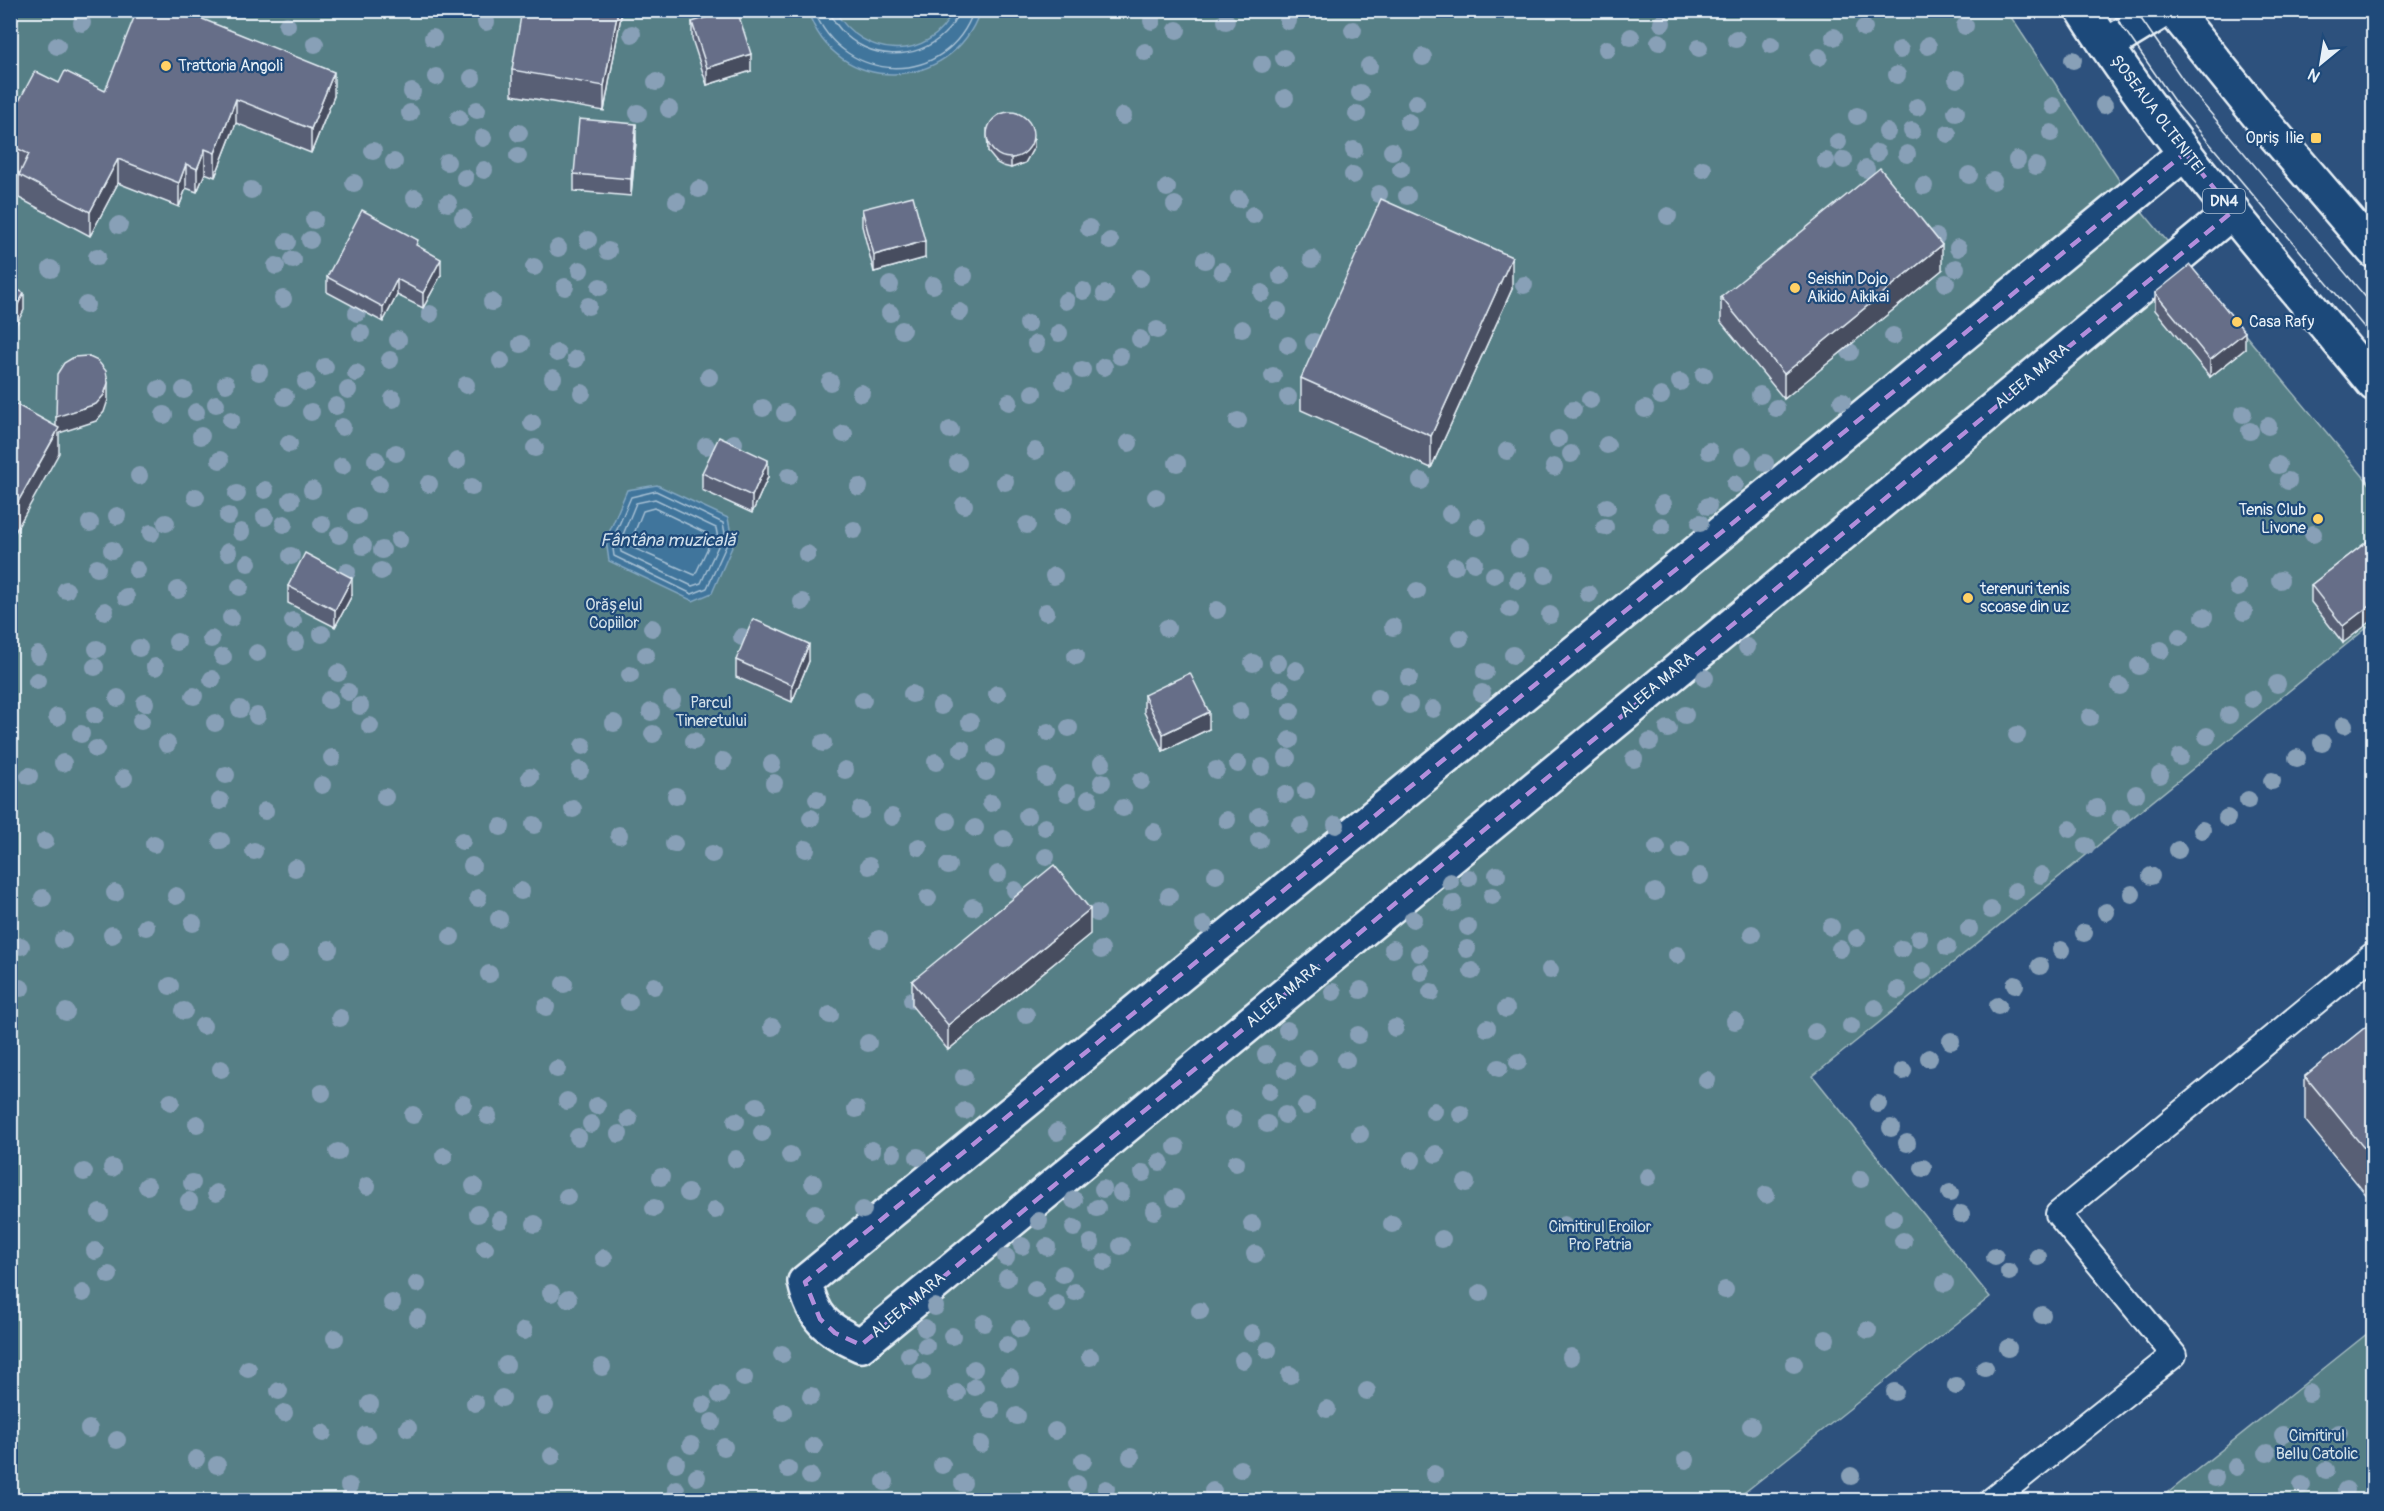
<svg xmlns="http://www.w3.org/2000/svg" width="2384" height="1511" font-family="Pangolin,sans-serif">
<rect width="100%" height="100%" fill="#2d517d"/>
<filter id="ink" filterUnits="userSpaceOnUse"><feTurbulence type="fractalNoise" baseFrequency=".0167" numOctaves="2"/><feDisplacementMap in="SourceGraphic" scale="12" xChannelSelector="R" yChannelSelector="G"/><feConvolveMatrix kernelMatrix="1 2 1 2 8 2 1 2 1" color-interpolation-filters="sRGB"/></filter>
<g filter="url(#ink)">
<path fill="#577f86" stroke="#a0b8bf" stroke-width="1.5" d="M11,11h1996l124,187 242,290v135l-560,453 177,221 -255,203h-1724z
M2373,1329v171h-214z"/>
<path fill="#40759c" stroke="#83a7c1" stroke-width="1.5" d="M808,11h27c27,47 94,53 118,0h27c-28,83 -145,85 -172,0z
M657,485l71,33 5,27 -21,48 -19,8 -84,-40 -3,-21 21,-50z"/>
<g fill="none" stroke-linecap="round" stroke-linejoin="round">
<path stroke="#a5bfd3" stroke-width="1.5" d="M814,10c29,75 133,79 160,0
M830,10c1,8 6,14 11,20 26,30 75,32 103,4 7,-7 13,-14 14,-24
M656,491l67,32 4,21 -20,44 -15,6 -78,-38 -2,-15 19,-44z
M655,499l61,29 3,16 -18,39 -9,3 -71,-34 -1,-10 16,-39z
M654,508l54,26 2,9 -15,32 -66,-29 14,-35z"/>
<g stroke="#e8f1f8" stroke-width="28">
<path id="lane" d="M1992,1500l182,-145 -116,-141 316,-260"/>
</g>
<g stroke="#e8f1f8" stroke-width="38">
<path id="street" d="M2185,153l-1380,1129c8,37 22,48 56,63l1372,-1134"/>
</g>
<g stroke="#e8f1f8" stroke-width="38">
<path id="secondary" d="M2107,45l57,-35"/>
</g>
<g stroke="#e8f1f8" stroke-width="38">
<path id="primary" d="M2083,10c85,133 191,252 291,374
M2173,10l94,116 107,125"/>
</g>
<use href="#lane" stroke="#1f4a7a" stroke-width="24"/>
<use href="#street" stroke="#1f4a7a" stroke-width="33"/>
<use href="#secondary" stroke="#1f4a7a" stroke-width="33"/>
<use href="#primary" stroke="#1f4a7a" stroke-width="33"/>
<path stroke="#e8f1f8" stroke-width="1.5" d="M2111,10l63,91 200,238
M2135,10l51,74 188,223"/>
</g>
<g fill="#88a0b7">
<circle cx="1152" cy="21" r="9"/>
<circle cx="1226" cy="21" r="9"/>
<circle cx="1288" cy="21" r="9"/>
<circle cx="486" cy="22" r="9"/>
<circle cx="82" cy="23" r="9"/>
<circle cx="1662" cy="23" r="9"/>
<circle cx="287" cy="25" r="9"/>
<circle cx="1965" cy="26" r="9"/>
<circle cx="1864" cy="28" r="9"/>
<circle cx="1177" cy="30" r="9"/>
<circle cx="1353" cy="30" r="9"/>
<circle cx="632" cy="34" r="9"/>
<circle cx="1631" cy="37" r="9"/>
<circle cx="1834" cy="37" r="9"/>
<circle cx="433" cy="38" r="9"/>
<circle cx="1736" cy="39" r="9"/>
<circle cx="1659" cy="42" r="9"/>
<circle cx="315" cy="44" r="9"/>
<circle cx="1771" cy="45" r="9"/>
<circle cx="57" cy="46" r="9"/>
<circle cx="1928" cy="46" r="9"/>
<circle cx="1699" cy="48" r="9"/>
<circle cx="1607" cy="49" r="9"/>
<circle cx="1900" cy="50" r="9"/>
<circle cx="1145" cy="52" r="9"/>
<circle cx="1423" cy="57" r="9"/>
<circle cx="1819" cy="57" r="9"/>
<circle cx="1284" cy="58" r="9"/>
<circle cx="2073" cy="60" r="9"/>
<circle cx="1262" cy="64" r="9"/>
<circle cx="1369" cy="66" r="9"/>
<circle cx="1897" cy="75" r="9"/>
<circle cx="436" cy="77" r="9"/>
<circle cx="472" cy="78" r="9"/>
<circle cx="1957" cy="79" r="9"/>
<circle cx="656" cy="82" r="9"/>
<circle cx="412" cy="92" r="9"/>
<circle cx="1360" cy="93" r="9"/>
<circle cx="1285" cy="98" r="9"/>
<circle cx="1416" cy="103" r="9"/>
<circle cx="2104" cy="105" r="9"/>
<circle cx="2053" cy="106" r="9"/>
<circle cx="1917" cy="107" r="9"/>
<circle cx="669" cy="109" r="9"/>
<circle cx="477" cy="110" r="9"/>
<circle cx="1956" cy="112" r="9"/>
<circle cx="410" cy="113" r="9"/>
<circle cx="638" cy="113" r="9"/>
<circle cx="1357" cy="114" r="9"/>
<circle cx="1123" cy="116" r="9"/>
<circle cx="1857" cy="116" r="9"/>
<circle cx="459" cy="118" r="9"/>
<circle cx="1408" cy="122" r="9"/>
<circle cx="1912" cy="131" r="9"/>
<circle cx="1887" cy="132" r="9"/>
<circle cx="519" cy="133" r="9"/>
<circle cx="2051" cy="133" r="9"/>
<circle cx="1948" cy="134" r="9"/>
<circle cx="483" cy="138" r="9"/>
<circle cx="1838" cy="142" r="9"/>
<circle cx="1354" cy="150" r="9"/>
<circle cx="373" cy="151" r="9"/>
<circle cx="1392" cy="151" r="9"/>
<circle cx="1877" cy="153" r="9"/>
<circle cx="1907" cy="154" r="9"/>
<circle cx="518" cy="156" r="9"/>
<circle cx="1844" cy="160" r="9"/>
<circle cx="2017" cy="160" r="9"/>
<circle cx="1826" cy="161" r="9"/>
<circle cx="394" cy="162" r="9"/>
<circle cx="447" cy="162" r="9"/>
<circle cx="2036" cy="166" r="9"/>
<circle cx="1401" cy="169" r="9"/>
<circle cx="1703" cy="169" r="9"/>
<circle cx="1866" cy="169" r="9"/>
<circle cx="484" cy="170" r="9"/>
<circle cx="1353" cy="175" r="9"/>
<circle cx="1969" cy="175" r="9"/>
<circle cx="465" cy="178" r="9"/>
<circle cx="1993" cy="181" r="9"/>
<circle cx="354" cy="183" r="9"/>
<circle cx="1924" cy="186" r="9"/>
<circle cx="1167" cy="188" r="9"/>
<circle cx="699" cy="189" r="9"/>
<circle cx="251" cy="190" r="9"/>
<circle cx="1379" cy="194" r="9"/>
<circle cx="1407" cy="196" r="9"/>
<circle cx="415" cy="198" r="9"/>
<circle cx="1239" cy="199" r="9"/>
<circle cx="677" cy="201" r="9"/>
<circle cx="448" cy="203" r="9"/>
<circle cx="1175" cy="205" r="9"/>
<circle cx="1253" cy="215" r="9"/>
<circle cx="1668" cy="216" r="9"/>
<circle cx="463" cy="218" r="9"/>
<circle cx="314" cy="220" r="9"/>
<circle cx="119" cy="225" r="9"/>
<circle cx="1089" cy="228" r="9"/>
<circle cx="1936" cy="237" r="9"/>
<circle cx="310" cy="240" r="9"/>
<circle cx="588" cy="240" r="9"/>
<circle cx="1110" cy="241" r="9"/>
<circle cx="287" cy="242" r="9"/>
<circle cx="558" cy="248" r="9"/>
<circle cx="1958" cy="248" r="9"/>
<circle cx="608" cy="251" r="9"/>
<circle cx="97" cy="257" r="9"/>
<circle cx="1312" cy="259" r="9"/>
<circle cx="293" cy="260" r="9"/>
<circle cx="1205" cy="260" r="9"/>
<circle cx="276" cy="266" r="9"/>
<circle cx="534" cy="267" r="9"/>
<circle cx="1956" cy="268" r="9"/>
<circle cx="51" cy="269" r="9"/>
<circle cx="580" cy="270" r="9"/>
<circle cx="1222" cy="271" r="9"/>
<circle cx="964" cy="276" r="9"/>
<circle cx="1281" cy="276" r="9"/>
<circle cx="1140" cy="278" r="9"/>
<circle cx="1946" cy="283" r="9"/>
<circle cx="890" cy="285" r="9"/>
<circle cx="933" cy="285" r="9"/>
<circle cx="1524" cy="285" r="9"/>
<circle cx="565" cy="287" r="9"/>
<circle cx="600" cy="287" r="9"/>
<circle cx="1083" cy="291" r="9"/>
<circle cx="1262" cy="293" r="9"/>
<circle cx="1105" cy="294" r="9"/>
<circle cx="283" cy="299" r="9"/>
<circle cx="1066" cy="301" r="9"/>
<circle cx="492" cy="302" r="9"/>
<circle cx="86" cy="305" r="9"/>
<circle cx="588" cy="306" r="9"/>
<circle cx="1278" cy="311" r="9"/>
<circle cx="960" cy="312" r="9"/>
<circle cx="357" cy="313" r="9"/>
<circle cx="890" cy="313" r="9"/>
<circle cx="430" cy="314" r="9"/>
<circle cx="1028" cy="324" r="9"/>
<circle cx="1242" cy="329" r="9"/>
<circle cx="902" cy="330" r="9"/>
<circle cx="1157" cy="330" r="9"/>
<circle cx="361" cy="333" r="9"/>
<circle cx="1059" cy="333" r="9"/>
<circle cx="1893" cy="336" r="9"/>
<circle cx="1140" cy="339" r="9"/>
<circle cx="398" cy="340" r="9"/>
<circle cx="1314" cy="342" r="9"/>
<circle cx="521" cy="344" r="9"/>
<circle cx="1036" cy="344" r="9"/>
<circle cx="1288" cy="345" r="9"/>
<circle cx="1850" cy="352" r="9"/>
<circle cx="557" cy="353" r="9"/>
<circle cx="1120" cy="356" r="9"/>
<circle cx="576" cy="359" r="9"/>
<circle cx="390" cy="360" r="9"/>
<circle cx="501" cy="361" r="9"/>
<circle cx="325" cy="367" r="9"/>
<circle cx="1104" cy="367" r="9"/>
<circle cx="1082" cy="370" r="9"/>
<circle cx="259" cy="372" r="9"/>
<circle cx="356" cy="373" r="9"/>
<circle cx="1704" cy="375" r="9"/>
<circle cx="1273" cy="376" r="9"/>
<circle cx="709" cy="377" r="9"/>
<circle cx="553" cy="378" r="9"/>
<circle cx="1064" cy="381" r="9"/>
<circle cx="306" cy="382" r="9"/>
<circle cx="830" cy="382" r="9"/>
<circle cx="1680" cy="382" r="9"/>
<circle cx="226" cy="384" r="9"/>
<circle cx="466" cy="385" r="9"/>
<circle cx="159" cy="389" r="9"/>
<circle cx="184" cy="390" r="9"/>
<circle cx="348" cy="390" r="9"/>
<circle cx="582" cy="393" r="9"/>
<circle cx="861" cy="393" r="9"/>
<circle cx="1033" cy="393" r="9"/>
<circle cx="1760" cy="395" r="9"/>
<circle cx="1661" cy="396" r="9"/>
<circle cx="285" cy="397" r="9"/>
<circle cx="1288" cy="397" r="9"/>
<circle cx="393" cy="399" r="9"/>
<circle cx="1590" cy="400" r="9"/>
<circle cx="1842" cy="401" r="9"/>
<circle cx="1009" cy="402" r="9"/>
<circle cx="216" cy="404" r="9"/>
<circle cx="336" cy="406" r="9"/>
<circle cx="763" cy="408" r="9"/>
<circle cx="1776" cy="408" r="9"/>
<circle cx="1645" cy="409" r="9"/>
<circle cx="1573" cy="410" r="9"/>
<circle cx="196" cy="412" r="9"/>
<circle cx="311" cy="412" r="9"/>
<circle cx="785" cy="413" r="9"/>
<circle cx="2243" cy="414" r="9"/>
<circle cx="164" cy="415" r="9"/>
<circle cx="231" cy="420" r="9"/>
<circle cx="1238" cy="421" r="9"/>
<circle cx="532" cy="423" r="9"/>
<circle cx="2268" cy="426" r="9"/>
<circle cx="342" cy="427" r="9"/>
<circle cx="950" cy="430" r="9"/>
<circle cx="2250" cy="431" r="9"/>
<circle cx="844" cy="434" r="9"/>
<circle cx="201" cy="436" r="9"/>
<circle cx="1558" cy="439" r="9"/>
<circle cx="734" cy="443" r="9"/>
<circle cx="1129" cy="443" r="9"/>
<circle cx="289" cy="444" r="9"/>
<circle cx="1607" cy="445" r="9"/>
<circle cx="706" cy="446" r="9"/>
<circle cx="535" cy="448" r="9"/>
<circle cx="1035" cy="451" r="9"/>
<circle cx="1507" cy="451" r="9"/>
<circle cx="1709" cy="451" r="9"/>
<circle cx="396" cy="453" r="9"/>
<circle cx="1571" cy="454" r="9"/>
<circle cx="1743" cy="456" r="9"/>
<circle cx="220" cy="460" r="9"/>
<circle cx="376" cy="460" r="9"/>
<circle cx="457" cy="461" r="9"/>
<circle cx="958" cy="463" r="9"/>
<circle cx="1177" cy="463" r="9"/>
<circle cx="1765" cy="463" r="9"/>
<circle cx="2278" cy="465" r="9"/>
<circle cx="342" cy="466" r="9"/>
<circle cx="1554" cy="467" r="9"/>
<circle cx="139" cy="476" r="9"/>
<circle cx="789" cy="476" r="9"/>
<circle cx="1421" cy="481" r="9"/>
<circle cx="2288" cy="481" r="9"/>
<circle cx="1005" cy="482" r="9"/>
<circle cx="1066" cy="482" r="9"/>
<circle cx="379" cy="484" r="9"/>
<circle cx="429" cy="484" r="9"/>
<circle cx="1735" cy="484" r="9"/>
<circle cx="472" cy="487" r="9"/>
<circle cx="859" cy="487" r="9"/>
<circle cx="265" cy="490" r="9"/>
<circle cx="312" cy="490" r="9"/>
<circle cx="237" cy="494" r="9"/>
<circle cx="196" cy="497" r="9"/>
<circle cx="1156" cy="497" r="9"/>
<circle cx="291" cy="500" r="9"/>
<circle cx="1663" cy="504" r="9"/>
<circle cx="964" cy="505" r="9"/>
<circle cx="1708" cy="506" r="9"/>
<circle cx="1607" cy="507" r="9"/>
<circle cx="1450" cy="514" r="9"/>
<circle cx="117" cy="516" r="9"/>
<circle cx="228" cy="516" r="9"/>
<circle cx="357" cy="516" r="9"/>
<circle cx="1063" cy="516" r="9"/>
<circle cx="265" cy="517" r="9"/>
<circle cx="90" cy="523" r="9"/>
<circle cx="166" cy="523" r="9"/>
<circle cx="1700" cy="523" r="9"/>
<circle cx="284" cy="524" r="9"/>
<circle cx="322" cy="524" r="9"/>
<circle cx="1027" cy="525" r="9"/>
<circle cx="1662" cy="526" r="9"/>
<circle cx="1478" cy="527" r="9"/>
<circle cx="1605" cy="527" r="9"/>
<circle cx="854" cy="530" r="9"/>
<circle cx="241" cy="532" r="9"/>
<circle cx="151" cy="533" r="9"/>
<circle cx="2313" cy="534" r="9"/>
<circle cx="339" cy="535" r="9"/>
<circle cx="399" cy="540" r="9"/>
<circle cx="363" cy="546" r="9"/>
<circle cx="1519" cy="549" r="9"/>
<circle cx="112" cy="550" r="9"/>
<circle cx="382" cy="550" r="9"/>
<circle cx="228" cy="552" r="9"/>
<circle cx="807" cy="554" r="9"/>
<circle cx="291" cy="556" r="9"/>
<circle cx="248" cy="563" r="9"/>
<circle cx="1474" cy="563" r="9"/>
<circle cx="1455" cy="566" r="9"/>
<circle cx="97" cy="568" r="9"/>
<circle cx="137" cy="570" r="9"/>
<circle cx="381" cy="571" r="9"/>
<circle cx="347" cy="572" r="9"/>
<circle cx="1494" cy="575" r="9"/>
<circle cx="1545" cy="575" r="9"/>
<circle cx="1054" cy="576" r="9"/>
<circle cx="1518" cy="580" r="9"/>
<circle cx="2280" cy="580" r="9"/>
<circle cx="240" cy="587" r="9"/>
<circle cx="2238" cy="588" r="9"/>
<circle cx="66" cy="590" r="9"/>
<circle cx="178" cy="590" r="9"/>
<circle cx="1417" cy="591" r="9"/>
<circle cx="1589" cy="594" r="9"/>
<circle cx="126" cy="597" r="9"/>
<circle cx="802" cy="602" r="9"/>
<circle cx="1510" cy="609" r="9"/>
<circle cx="1217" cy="610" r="9"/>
<circle cx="105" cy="611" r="9"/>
<circle cx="1046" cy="612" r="9"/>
<circle cx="2244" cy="612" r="9"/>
<circle cx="1550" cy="615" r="9"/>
<circle cx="2204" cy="617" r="9"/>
<circle cx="231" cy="618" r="9"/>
<circle cx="293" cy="621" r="9"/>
<circle cx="1393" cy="627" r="9"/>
<circle cx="652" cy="628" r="9"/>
<circle cx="1167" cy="628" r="9"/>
<circle cx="322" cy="634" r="9"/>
<circle cx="742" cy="637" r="9"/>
<circle cx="2180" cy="637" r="9"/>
<circle cx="1460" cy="638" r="9"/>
<circle cx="211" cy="639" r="9"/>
<circle cx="177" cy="642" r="9"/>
<circle cx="296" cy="642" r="9"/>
<circle cx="1747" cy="647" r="9"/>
<circle cx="139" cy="648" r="9"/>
<circle cx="97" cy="649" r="9"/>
<circle cx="2161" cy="650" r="9"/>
<circle cx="257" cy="653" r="9"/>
<circle cx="38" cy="655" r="9"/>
<circle cx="646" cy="655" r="9"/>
<circle cx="1513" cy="655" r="9"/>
<circle cx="1076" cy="656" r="9"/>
<circle cx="223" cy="657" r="9"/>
<circle cx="1253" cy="663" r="9"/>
<circle cx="1278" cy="663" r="9"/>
<circle cx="2139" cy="666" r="9"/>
<circle cx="95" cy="667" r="9"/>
<circle cx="155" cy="667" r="9"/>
<circle cx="1296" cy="670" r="9"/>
<circle cx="1485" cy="672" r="9"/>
<circle cx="338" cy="673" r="9"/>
<circle cx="630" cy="675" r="9"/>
<circle cx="1409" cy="678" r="9"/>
<circle cx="1705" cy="678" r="9"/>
<circle cx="212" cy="679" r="9"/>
<circle cx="37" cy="681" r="9"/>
<circle cx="2277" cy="684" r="9"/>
<circle cx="2120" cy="686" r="9"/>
<circle cx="1281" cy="689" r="9"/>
<circle cx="348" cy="692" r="9"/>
<circle cx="1482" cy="693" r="9"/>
<circle cx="912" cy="694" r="9"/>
<circle cx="997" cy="694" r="9"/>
<circle cx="194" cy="696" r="9"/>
<circle cx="1378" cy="697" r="9"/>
<circle cx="118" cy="698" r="9"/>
<circle cx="2252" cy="699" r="9"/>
<circle cx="329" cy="700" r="9"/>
<circle cx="672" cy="700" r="9"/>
<circle cx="863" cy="700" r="9"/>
<circle cx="145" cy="703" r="9"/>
<circle cx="1409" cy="705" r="9"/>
<circle cx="360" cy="706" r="9"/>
<circle cx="941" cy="706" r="9"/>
<circle cx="240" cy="709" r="9"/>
<circle cx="1433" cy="709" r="9"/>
<circle cx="1240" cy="711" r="9"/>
<circle cx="1291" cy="711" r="9"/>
<circle cx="651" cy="712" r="9"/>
<circle cx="95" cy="715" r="9"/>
<circle cx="1685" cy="715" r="9"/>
<circle cx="2229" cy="715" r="9"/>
<circle cx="257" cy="716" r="9"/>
<circle cx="57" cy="717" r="9"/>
<circle cx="2090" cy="717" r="9"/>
<circle cx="141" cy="721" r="9"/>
<circle cx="970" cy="722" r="9"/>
<circle cx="215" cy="723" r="9"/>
<circle cx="614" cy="723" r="9"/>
<circle cx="2344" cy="725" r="9"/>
<circle cx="370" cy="726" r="9"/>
<circle cx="1069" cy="728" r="9"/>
<circle cx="1668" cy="729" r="9"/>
<circle cx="1048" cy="732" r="9"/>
<circle cx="81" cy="734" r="9"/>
<circle cx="653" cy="734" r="9"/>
<circle cx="2017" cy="735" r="9"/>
<circle cx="2207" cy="736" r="9"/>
<circle cx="1290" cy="740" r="9"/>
<circle cx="694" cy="741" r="9"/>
<circle cx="1650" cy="742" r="9"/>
<circle cx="823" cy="743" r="9"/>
<circle cx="2322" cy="743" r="9"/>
<circle cx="167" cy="744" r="9"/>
<circle cx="583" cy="746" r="9"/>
<circle cx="996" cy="748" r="9"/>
<circle cx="96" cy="749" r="9"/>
<circle cx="962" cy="749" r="9"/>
<circle cx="2180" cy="757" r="9"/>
<circle cx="332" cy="758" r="9"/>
<circle cx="1287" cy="758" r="9"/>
<circle cx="2297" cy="758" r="9"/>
<circle cx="1634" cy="759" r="9"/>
<circle cx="723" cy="761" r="9"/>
<circle cx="936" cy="762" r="9"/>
<circle cx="63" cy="763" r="9"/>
<circle cx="1102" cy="763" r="9"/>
<circle cx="772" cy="764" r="9"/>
<circle cx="1238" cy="764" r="9"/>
<circle cx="1262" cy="767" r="9"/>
<circle cx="580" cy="770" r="9"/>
<circle cx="845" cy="770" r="9"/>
<circle cx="1216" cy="770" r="9"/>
<circle cx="986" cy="772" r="9"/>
<circle cx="226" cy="775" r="9"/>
<circle cx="2160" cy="775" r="9"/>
<circle cx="29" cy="776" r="9"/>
<circle cx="530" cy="777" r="9"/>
<circle cx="1046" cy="777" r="9"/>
<circle cx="124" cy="778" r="9"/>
<circle cx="1141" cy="781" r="9"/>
<circle cx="2272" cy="781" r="9"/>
<circle cx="1102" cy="782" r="9"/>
<circle cx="774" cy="783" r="9"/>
<circle cx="322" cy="785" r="9"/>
<circle cx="1306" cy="791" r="9"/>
<circle cx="1067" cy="793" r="9"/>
<circle cx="1285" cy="794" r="9"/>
<circle cx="2136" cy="794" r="9"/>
<circle cx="676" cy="796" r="9"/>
<circle cx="385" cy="797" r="9"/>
<circle cx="817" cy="799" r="9"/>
<circle cx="1089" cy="799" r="9"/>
<circle cx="2248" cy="800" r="9"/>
<circle cx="220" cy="801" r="9"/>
<circle cx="991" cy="803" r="9"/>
<circle cx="1123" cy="808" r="9"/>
<circle cx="2097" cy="808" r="9"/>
<circle cx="573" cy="809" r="9"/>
<circle cx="861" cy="810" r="9"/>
<circle cx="265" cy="811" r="9"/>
<circle cx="1027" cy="816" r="9"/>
<circle cx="1259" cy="816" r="9"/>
<circle cx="892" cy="817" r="9"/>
<circle cx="811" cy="818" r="9"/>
<circle cx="2121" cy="818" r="9"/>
<circle cx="2227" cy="818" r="9"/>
<circle cx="1227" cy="820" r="9"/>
<circle cx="947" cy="821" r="9"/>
<circle cx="534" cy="825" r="9"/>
<circle cx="1336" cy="825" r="9"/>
<circle cx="1301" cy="826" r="9"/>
<circle cx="501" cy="827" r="9"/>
<circle cx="1045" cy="827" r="9"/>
<circle cx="975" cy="828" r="9"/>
<circle cx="2070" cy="829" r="9"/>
<circle cx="2202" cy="830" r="9"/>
<circle cx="1154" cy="832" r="9"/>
<circle cx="619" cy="835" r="9"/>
<circle cx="1004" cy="839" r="9"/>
<circle cx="1259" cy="840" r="9"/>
<circle cx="45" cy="841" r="9"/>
<circle cx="221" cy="841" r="9"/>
<circle cx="462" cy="841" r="9"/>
<circle cx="154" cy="844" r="9"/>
<circle cx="674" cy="844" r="9"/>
<circle cx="2086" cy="846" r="9"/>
<circle cx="919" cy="847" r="9"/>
<circle cx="1657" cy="848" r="9"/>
<circle cx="806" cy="849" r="9"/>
<circle cx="1681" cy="850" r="9"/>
<circle cx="2178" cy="850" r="9"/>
<circle cx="254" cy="851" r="9"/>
<circle cx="712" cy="854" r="9"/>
<circle cx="1046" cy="857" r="9"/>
<circle cx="472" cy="866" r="9"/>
<circle cx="869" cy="866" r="9"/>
<circle cx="948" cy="866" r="9"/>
<circle cx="295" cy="868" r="9"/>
<circle cx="998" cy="874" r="9"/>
<circle cx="1216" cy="875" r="9"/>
<circle cx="1497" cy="875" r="9"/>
<circle cx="2041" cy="875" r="9"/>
<circle cx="1700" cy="876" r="9"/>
<circle cx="2151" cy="876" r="9"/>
<circle cx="1469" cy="878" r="9"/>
<circle cx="1450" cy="882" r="9"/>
<circle cx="1015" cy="890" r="9"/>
<circle cx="521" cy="891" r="9"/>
<circle cx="2015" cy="891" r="9"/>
<circle cx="1655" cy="892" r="9"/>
<circle cx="115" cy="893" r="9"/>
<circle cx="2132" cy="894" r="9"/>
<circle cx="176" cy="896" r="9"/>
<circle cx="1169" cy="896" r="9"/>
<circle cx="1492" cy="896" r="9"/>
<circle cx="43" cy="898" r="9"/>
<circle cx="478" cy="898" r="9"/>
<circle cx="928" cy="898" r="9"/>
<circle cx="1453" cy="903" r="9"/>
<circle cx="973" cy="907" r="9"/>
<circle cx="1991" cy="910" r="9"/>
<circle cx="2106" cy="912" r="9"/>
<circle cx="1097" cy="913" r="9"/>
<circle cx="499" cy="919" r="9"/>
<circle cx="1413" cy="919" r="9"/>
<circle cx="193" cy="923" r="9"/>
<circle cx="1204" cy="925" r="9"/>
<circle cx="146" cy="927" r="9"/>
<circle cx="1468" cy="927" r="9"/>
<circle cx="1831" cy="927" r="9"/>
<circle cx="1969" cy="929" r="9"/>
<circle cx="2084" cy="933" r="9"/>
<circle cx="1752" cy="934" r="9"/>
<circle cx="112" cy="935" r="9"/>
<circle cx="451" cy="937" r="9"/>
<circle cx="1857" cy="938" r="9"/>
<circle cx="1919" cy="938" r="9"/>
<circle cx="879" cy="939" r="9"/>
<circle cx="63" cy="940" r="9"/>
<circle cx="21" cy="946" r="9"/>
<circle cx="1947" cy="947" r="9"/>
<circle cx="329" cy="949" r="9"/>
<circle cx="1393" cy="949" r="9"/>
<circle cx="1467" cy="949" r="9"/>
<circle cx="1840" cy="949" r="9"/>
<circle cx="1902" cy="949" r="9"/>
<circle cx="1101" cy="950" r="9"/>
<circle cx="2061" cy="950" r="9"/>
<circle cx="1419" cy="953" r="9"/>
<circle cx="279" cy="955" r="9"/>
<circle cx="1677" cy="955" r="9"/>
<circle cx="2040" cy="966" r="9"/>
<circle cx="1550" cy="970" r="9"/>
<circle cx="1472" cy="971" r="9"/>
<circle cx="1923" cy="971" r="9"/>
<circle cx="1421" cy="972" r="9"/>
<circle cx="489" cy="974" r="9"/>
<circle cx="564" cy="984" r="9"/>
<circle cx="2015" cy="985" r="9"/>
<circle cx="170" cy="986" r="9"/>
<circle cx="654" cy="986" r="9"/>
<circle cx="21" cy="988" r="9"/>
<circle cx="1361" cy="990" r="9"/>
<circle cx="1898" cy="990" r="9"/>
<circle cx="1333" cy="992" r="9"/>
<circle cx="1431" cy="992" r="9"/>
<circle cx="912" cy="1000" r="9"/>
<circle cx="629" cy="1002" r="9"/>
<circle cx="1998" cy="1006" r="9"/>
<circle cx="546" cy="1007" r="9"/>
<circle cx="1875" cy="1008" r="9"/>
<circle cx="1506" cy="1009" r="9"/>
<circle cx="184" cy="1011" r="9"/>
<circle cx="66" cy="1012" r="9"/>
<circle cx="830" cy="1015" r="9"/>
<circle cx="1026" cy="1015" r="9"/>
<circle cx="340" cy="1018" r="9"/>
<circle cx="1735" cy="1021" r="9"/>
<circle cx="203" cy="1026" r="9"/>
<circle cx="1851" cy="1026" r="9"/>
<circle cx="772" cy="1027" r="9"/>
<circle cx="1395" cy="1028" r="9"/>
<circle cx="1487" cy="1028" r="9"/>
<circle cx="1287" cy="1030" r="9"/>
<circle cx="1815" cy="1032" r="9"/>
<circle cx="1358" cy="1035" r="9"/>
<circle cx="1951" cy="1041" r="9"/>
<circle cx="868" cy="1043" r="9"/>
<circle cx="1266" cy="1055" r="9"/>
<circle cx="1308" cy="1058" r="9"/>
<circle cx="1929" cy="1058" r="9"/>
<circle cx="1346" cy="1060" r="9"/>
<circle cx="1518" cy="1062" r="9"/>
<circle cx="1499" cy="1068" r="9"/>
<circle cx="221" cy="1069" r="9"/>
<circle cx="557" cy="1069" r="9"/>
<circle cx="1287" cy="1070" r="9"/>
<circle cx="1903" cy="1071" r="9"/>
<circle cx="964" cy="1077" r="9"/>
<circle cx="1707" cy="1080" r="9"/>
<circle cx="1269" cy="1091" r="9"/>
<circle cx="322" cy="1093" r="9"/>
<circle cx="567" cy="1101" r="9"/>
<circle cx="171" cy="1102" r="9"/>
<circle cx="463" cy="1104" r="9"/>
<circle cx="1878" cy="1104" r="9"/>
<circle cx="597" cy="1106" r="9"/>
<circle cx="757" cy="1106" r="9"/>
<circle cx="1306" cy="1106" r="9"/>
<circle cx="856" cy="1109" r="9"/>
<circle cx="965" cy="1111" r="9"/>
<circle cx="1434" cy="1111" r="9"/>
<circle cx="1461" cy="1114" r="9"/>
<circle cx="413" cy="1115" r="9"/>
<circle cx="1285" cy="1115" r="9"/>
<circle cx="488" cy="1116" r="9"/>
<circle cx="629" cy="1119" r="9"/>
<circle cx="1233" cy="1119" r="9"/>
<circle cx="736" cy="1121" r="9"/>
<circle cx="197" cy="1124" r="9"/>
<circle cx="591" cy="1124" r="9"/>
<circle cx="1267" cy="1124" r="9"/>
<circle cx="1891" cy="1128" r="9"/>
<circle cx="1057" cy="1132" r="9"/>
<circle cx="762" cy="1133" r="9"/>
<circle cx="619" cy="1134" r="9"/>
<circle cx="1360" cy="1134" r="9"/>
<circle cx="578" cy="1137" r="9"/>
<circle cx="1907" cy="1143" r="9"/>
<circle cx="1176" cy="1147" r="9"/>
<circle cx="872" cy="1150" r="9"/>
<circle cx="338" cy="1152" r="9"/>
<circle cx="893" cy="1153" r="9"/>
<circle cx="1436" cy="1154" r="9"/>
<circle cx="790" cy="1155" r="9"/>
<circle cx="444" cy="1156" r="9"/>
<circle cx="918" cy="1157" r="9"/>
<circle cx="736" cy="1159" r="9"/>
<circle cx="1412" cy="1160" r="9"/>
<circle cx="1160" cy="1162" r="9"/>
<circle cx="1236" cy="1163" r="9"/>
<circle cx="112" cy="1168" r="9"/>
<circle cx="1923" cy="1168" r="9"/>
<circle cx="84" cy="1172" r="9"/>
<circle cx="1143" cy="1173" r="9"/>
<circle cx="661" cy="1177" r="9"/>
<circle cx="1648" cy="1177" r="9"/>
<circle cx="1861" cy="1179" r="9"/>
<circle cx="192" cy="1183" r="9"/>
<circle cx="813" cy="1183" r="9"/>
<circle cx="1466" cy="1183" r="9"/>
<circle cx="147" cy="1186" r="9"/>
<circle cx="367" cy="1186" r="9"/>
<circle cx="474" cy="1186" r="9"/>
<circle cx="1103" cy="1189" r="9"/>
<circle cx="216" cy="1193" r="9"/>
<circle cx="688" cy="1193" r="9"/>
<circle cx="1121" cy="1193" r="9"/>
<circle cx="1950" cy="1193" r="9"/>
<circle cx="1766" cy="1195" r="9"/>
<circle cx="567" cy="1197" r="9"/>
<circle cx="1175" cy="1198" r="9"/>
<circle cx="1074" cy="1200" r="9"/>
<circle cx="189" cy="1201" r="9"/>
<circle cx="654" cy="1208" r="9"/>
<circle cx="1097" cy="1208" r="9"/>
<circle cx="715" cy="1210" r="9"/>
<circle cx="863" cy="1210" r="9"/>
<circle cx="1154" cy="1211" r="9"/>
<circle cx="100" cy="1213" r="9"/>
<circle cx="815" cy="1213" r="9"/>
<circle cx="478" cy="1214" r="9"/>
<circle cx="1961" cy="1214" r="9"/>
<circle cx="1893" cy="1218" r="9"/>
<circle cx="500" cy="1220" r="9"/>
<circle cx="1039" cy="1221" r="9"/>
<circle cx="535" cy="1224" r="9"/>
<circle cx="1252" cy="1224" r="9"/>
<circle cx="1392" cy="1224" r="9"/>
<circle cx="1564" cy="1225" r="9"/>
<circle cx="1074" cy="1228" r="9"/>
<circle cx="1442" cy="1239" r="9"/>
<circle cx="1903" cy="1241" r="9"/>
<circle cx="1091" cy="1243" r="9"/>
<circle cx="1022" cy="1246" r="9"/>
<circle cx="1121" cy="1246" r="9"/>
<circle cx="1047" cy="1247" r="9"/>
<circle cx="485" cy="1248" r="9"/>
<circle cx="95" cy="1251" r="9"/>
<circle cx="1255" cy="1254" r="9"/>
<circle cx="1006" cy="1257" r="9"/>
<circle cx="1995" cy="1257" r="9"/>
<circle cx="2038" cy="1257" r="9"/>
<circle cx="604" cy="1258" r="9"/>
<circle cx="1105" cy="1262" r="9"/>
<circle cx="2009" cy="1272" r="9"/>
<circle cx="1063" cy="1274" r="9"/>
<circle cx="109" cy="1275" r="9"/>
<circle cx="1007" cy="1278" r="9"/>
<circle cx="1945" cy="1283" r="9"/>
<circle cx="417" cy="1284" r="9"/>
<circle cx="1035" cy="1289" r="9"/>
<circle cx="1725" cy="1290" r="9"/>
<circle cx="1075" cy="1292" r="9"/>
<circle cx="83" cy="1293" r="9"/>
<circle cx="551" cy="1293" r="9"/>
<circle cx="1480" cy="1293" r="9"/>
<circle cx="568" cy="1299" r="9"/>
<circle cx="392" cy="1303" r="9"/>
<circle cx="1057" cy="1304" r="9"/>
<circle cx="935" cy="1307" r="9"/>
<circle cx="1200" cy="1311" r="9"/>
<circle cx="2042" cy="1315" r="9"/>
<circle cx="418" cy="1318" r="9"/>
<circle cx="984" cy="1323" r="9"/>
<circle cx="925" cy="1328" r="9"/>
<circle cx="1020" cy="1329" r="9"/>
<circle cx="1868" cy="1330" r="9"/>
<circle cx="524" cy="1331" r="9"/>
<circle cx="1252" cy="1333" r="9"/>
<circle cx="952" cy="1336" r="9"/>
<circle cx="335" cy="1338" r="9"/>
<circle cx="1826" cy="1339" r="9"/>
<circle cx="1007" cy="1345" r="9"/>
<circle cx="926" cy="1346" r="9"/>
<circle cx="2008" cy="1348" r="9"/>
<circle cx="1268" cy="1350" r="9"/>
<circle cx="782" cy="1354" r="9"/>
<circle cx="909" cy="1355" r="9"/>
<circle cx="1090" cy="1357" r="9"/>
<circle cx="1571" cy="1357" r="9"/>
<circle cx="1243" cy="1360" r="9"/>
<circle cx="1794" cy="1364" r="9"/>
<circle cx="506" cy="1365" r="9"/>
<circle cx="602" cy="1367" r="9"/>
<circle cx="1985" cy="1368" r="9"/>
<circle cx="248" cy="1369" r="9"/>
<circle cx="974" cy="1369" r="9"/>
<circle cx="922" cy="1372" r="9"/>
<circle cx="1290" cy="1375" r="9"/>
<circle cx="744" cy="1378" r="9"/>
<circle cx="1010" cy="1378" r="9"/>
<circle cx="1956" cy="1386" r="9"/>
<circle cx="975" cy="1387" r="9"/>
<circle cx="279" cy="1391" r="9"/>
<circle cx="1367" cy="1391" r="9"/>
<circle cx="1895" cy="1392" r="9"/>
<circle cx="957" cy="1393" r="9"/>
<circle cx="2309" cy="1393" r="9"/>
<circle cx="720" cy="1395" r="9"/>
<circle cx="811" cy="1396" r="9"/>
<circle cx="502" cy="1398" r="9"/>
<circle cx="475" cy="1403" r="9"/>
<circle cx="370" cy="1404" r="9"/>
<circle cx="703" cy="1405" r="9"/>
<circle cx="545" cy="1406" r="9"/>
<circle cx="1327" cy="1409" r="9"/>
<circle cx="991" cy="1410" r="9"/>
<circle cx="783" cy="1412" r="9"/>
<circle cx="284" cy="1413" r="9"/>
<circle cx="1017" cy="1416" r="9"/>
<circle cx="712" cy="1422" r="9"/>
<circle cx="1751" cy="1426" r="9"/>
<circle cx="408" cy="1428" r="9"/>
<circle cx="89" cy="1429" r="9"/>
<circle cx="1055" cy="1431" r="9"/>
<circle cx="323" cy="1433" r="9"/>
<circle cx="2339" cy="1433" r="9"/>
<circle cx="366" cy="1435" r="9"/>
<circle cx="2283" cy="1435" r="9"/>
<circle cx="117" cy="1440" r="9"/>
<circle cx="981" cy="1444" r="9"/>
<circle cx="691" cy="1445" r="9"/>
<circle cx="814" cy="1446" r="9"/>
<circle cx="724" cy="1447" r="9"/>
<circle cx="2267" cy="1453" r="9"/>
<circle cx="552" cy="1456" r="9"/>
<circle cx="1131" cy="1457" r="9"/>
<circle cx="196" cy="1459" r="9"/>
<circle cx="1686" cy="1460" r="9"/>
<circle cx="1083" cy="1461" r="9"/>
<circle cx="676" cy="1463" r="9"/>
<circle cx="217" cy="1465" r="9"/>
<circle cx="942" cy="1465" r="9"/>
<circle cx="2236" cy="1467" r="9"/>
<circle cx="788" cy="1469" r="9"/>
<circle cx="1240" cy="1469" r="9"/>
<circle cx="2326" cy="1470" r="9"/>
<circle cx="1434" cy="1474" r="9"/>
<circle cx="810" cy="1476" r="9"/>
<circle cx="1851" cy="1476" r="9"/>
<circle cx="697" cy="1477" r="9"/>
<circle cx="2215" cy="1478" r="9"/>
<circle cx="885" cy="1482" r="9"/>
<circle cx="963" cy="1483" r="9"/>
<circle cx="1077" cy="1484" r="9"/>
<circle cx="2302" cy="1485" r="9"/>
<circle cx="349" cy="1486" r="9"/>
<circle cx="676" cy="1489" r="9"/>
<circle cx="1106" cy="1489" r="9"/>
<circle cx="2346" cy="1490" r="9"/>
<circle cx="1213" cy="1491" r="9"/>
</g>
<path fill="#585f75" stroke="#e8f1f8" stroke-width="1.5" d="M622,10l-18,101 -92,-16v-25z
M692,22l59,49 -44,14 -15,-46z
M59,83l46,8 229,5 -23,57 -75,-30 -21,54 -10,-4 -8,19 -11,-4 -7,19 -61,-24 -28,53 -71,-38v-25l-9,-4v-51z
M987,129l47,18 -9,16 -14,5 -8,-2 -6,-3 -9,-11z
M636,141l-5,55 -57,-5v-17z
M862,209l63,49 -51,14 -12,-46z
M418,247l23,28 -18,33 -26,-13 -14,27 -56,-30v-15z
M1942,270l-158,129 -63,-77v-25z
M1512,289l-81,179 -130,-58v-32z
M2155,293l90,56 -35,28 -55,-67z
M702,473l66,4 -16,36 -50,-23z
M2373,537l-30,106 -32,-41v-17z
M288,586l64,9 -17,32 -47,-24z
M736,660l73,1 -17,41 -56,-25z
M1144,695l65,34 -46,22 -19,-39z
M1090,934l-142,116 -36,-44v-25z
M2373,1021v182l-68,-83v-44z"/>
<path fill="#474d5f" stroke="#e8f1f8" stroke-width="1.5" d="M618,10h4l-18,101v-25z
M751,54v17l-44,14v-17z
M334,72v24l-23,57v-24z
M236,99v24l-21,54v-24z
M636,124v17l-5,55v-17z
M1034,139v8l-9,16 -14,5v-9z
M205,149v24l-8,19v-23z
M118,159v24l-28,53v-24z
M186,164v24l-7,19v-24z
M925,241v17l-51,14v-17z
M1942,245v25l-158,129v-25z
M1512,257v32l-81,179v-32z
M441,259v16l-18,33v-15z
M397,279v16l-14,27v-15z
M24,293v17l-14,26v-17z
M2245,332v17l-35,28v-17z
M108,383v17l-4,12 -8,9 -37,12v20l-49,88v-25l46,-82v-17z
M768,460v17l-16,36v-17z
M352,578v17l-17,32v-17z
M2373,603v17l-30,23v-17z
M809,644v17l-17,41v-17z
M1209,712v17l-46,22v-17z
M1090,909v25l-142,116v-25z"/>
<path fill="#666e88" stroke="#e8f1f8" stroke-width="1.5" d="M137,10h43l154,62 -23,57 -75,-30 -21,54 -10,-4 -8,20 -11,-5 -7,19 -61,-24 -28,53 -71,-37 10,-21 -19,-9v-27l25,-47 24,12 6,-12 40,20z
M522,10h96l-14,76 -92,-16z
M730,10h7l14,44 -44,14 -15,-46z
M987 135a23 23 0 1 1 46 0a23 23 0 1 1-46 0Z
M579,119l57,5 -5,55 -57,-5z
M1880,168l62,77 -158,129 -63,-77z
M913,196l12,45 -51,14 -12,-46z
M1381,199l131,58 -81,179 -130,-58z
M362,210l56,30 -2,5 25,14 -18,34 -26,-14 -14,28 -56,-30z
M2190,265l55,67 -35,28 -55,-67z
M10,286l14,7 -14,26z
M87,356l11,5 8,10 2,12 -4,12 -8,9 -40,13 1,-43 7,-11 10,-6z
M10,401l49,27 -49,88z
M719,437l49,23 -16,36 -50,-23z
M2373,537v66l-30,23 -32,-41z
M305,553l47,25 -17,32 -47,-24z
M753,619l56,25 -17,41 -56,-25z
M1190,673l19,39 -46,22 -19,-39z
M1054,865l36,44 -142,116 -36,-44z
M2373,1021v138l-68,-83z"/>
</g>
<path fill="none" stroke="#b28edc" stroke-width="4.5" stroke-dasharray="12 8" stroke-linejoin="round" d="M2185,153l48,58 -1372,1134 -26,-12 -15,-14 -15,-37z"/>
<g fill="#ffd166" stroke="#1f4a7a" stroke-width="2">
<circle cx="166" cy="66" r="6"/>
<rect x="2310" y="132" width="12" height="12" rx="3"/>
<circle cx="1795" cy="288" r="6"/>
<circle cx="2237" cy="322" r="6"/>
<circle cx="2318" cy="519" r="6"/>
<circle cx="1968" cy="598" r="6"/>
</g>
<g text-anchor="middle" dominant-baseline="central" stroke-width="4.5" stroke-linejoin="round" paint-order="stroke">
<rect fill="#1f4a7a" stroke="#acbfd2" stroke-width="1.5" x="2203" y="189" width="42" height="24" rx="4.5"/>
<g font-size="15" font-weight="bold" fill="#e8f1f8">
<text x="2224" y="201">DN4</text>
</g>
<g font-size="16" fill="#e8f1f8" stroke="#1f4a7a" text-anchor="start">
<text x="178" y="66">Trattoria Angoli</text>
<text x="2304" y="138" text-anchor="end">Opriș Ilie</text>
<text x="1807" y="279">Seishin Dojo<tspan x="1807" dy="18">Aikido Aikikai</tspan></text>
<text x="2249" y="322">Casa Rafy</text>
<text x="2306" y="510" text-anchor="end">Tenis Club<tspan x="2306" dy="18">Livone</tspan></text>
<text x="1980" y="589">terenuri tenis<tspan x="1980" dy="18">scoase din uz</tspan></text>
</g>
<g font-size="16" fill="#e8f1f8" stroke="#1f4a7a">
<text transform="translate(2158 115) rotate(53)">ȘOSEAUA OLTENIȚEI</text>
<text transform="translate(2032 376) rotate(-40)">ALEEA MARA</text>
<text transform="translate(1657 685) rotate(-40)">ALEEA MARA</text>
<text transform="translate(1283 995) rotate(-40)">ALEEA MARA</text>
<text transform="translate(908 1305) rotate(-40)">ALEEA MARA</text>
</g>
<g font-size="16" fill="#d2e0e7" stroke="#1f4a7a">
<text x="614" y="605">Orășelul<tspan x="614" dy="18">Copiilor</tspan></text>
<text x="711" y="703">Parcul<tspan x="711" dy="18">Tineretului</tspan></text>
<text x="1600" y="1227">Cimitirul Eroilor<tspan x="1600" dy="18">Pro Patria</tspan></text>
<text x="2317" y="1436">Cimitirul<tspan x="2317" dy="18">Bellu Catolic</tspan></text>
</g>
<g font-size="18" font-style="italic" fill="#cfdeea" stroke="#1f4a7a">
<text x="668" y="540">Fântâna muzicală</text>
</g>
</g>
<rect width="2384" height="1511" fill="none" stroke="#1f4a7a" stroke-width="36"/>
<rect x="18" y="18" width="2348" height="1475" fill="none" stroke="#e8f1f8" stroke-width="2" filter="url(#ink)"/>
<g transform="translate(2321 63) rotate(210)" stroke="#1f4a7a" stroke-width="4.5" paint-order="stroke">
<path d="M0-4.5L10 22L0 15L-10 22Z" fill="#e8f1f8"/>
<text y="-9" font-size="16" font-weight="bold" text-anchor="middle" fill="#e8f1f8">N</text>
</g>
</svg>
